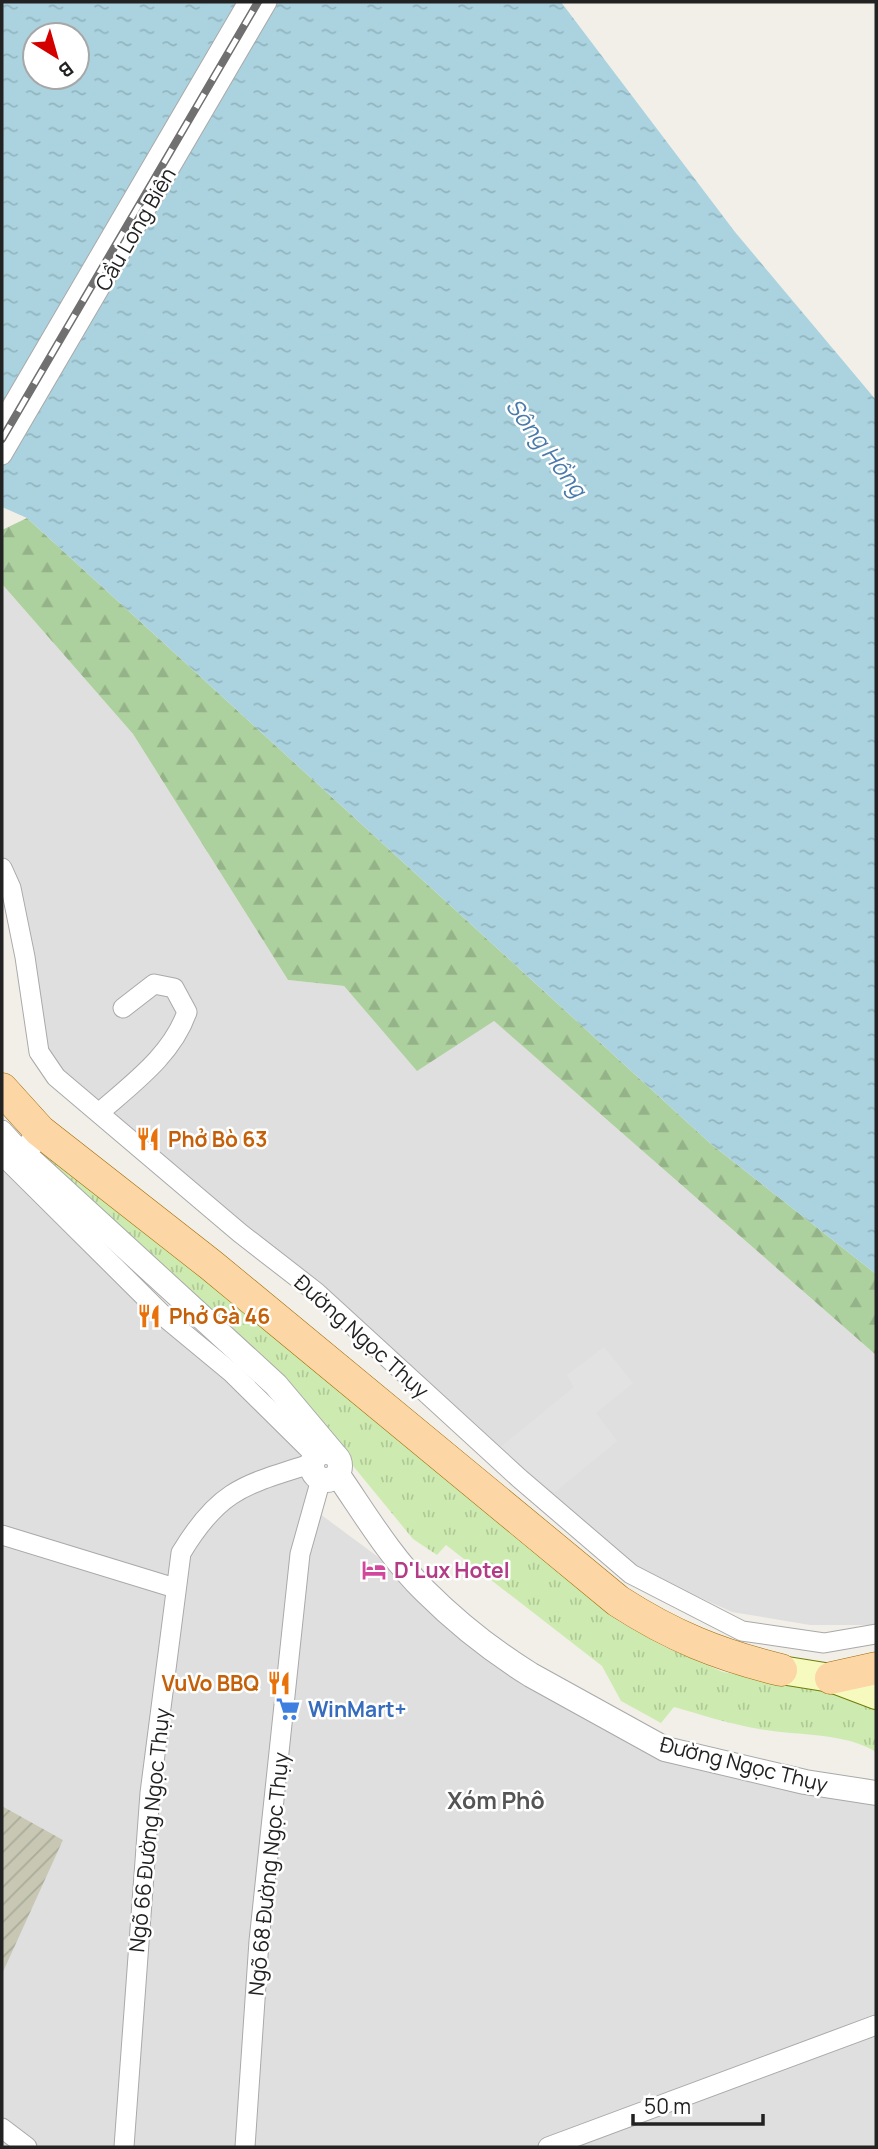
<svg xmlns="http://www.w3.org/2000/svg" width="878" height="2149" font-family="Manrope,sans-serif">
<defs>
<pattern id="construction-furrows" width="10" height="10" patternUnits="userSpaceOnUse" patternTransform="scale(1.75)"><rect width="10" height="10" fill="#c7c7b4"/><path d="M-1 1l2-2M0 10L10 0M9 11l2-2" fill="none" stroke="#abab9a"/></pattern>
<pattern id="grass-tufts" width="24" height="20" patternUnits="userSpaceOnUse" patternTransform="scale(1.75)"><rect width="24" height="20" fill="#cdebb0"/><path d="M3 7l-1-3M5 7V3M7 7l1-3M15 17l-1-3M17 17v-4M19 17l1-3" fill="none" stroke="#b0c997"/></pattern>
<pattern id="forest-firs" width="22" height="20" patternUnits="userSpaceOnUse" patternTransform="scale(1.75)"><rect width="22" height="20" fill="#add19e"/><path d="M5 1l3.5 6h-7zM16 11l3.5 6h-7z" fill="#95b388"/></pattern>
<pattern id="water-ripples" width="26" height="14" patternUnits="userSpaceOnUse" patternTransform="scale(1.75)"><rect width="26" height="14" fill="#aad3df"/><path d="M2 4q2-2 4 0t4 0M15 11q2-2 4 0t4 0" fill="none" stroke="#92b5bf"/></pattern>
</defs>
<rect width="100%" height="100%" fill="#f2efe9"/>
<path fill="#e0dfdf" d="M2,584l131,150 155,246 56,6 73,84 76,-50 383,335v270h-66l-78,-13 -93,-42 -141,-121 -175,-165 -150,-113 -130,-118 -41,-173z
M2,1155l312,305 -2,48 112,83 241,158 211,43v355h-874v-176l61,-131 -61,-34z"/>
<path fill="url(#construction-furrows)" d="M2,1806l61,34 -61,134z"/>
<path fill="url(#grass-tufts)" d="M44,1150l162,129 414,343 45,25 58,25 153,28v52c-32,-20 -80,-16 -117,-23 -29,-5 -57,-14 -85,-22l-13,16 -40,-22 -19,-35 -156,-121 -9,10 -24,-16 -96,-117 -277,-269z"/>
<path fill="url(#forest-firs)" d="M27,518l684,626 165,130v81l-382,-334 -77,50 -73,-85 -56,-6 -155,-246 -131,-150v-54z"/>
<path fill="#e2e2e2" d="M604,1347l29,36 -37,30 21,28 -63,52 -56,-44 76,-62 -7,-12z"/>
<path fill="url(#water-ripples)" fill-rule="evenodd" d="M2,2h559l174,230 141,168v874l-165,-130 -684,-626 -25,-11zM35,35h42v42h-42z"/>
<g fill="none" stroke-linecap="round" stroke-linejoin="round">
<g stroke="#a9a9a9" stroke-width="21">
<path id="minor" d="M2,423l246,-421
M2,455l265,-453
M2,868l9,20 14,69 14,95 17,25 184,156 76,59 203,186 112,96 111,57 82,12 52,-9
M100,1112c33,-29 72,-57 87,-100l-13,-24 -20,-4 -31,24
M2,1130l22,24
M2,1155l166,165 64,53 84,83
M2,1535l173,53
M2,2128l25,19
M124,2147l26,-354 31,-240c39,-65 64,-68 132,-90
M245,2147l14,-206 41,-387 21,-75
M548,2147l328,-122"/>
</g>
<g stroke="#a9a9a9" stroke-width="26">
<path id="tertiary" d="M40,1131l-16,23 252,231 58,69
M312 1466a14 14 0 1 1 28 0a14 14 0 1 1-28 0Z
M338,1475c27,39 53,83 87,116 31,31 69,61 106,84l134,74 140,33 71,11"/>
</g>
<g stroke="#707d05" stroke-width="30">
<path id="secondary" d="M781,1670l50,8 45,17"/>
</g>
<g stroke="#a06b00" stroke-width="33">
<path id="primary" d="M2,1089l38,42 171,134 407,336c54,35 101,54 163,69
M831,1678l45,-10"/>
</g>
<use href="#minor" stroke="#fff" stroke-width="19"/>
<use href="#tertiary" stroke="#fff" stroke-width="24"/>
<use href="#secondary" stroke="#f7fabf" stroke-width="28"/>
<use href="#primary" stroke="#fcd6a4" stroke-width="32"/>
<g stroke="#707070" stroke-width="8">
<path id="rail" d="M2,439l256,-437"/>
</g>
<use href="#rail" stroke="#fff" stroke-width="5" stroke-dasharray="16" stroke-linecap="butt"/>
</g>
<defs>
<g id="restaurant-bare" transform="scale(1.89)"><path d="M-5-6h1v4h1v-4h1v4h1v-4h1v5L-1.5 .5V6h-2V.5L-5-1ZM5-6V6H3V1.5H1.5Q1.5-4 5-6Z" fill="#e8710a" stroke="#fff" stroke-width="2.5" paint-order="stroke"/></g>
<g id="hotel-bare" transform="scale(1.89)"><path d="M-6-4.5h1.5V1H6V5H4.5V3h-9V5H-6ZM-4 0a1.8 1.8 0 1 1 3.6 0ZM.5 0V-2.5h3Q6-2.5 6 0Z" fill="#d1479c" stroke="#fff" stroke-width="2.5" paint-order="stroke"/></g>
<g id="supermarket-bare" transform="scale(1.89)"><path d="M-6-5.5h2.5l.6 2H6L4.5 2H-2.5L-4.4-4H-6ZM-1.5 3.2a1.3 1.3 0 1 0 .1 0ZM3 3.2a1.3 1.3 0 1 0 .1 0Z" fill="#3f7fe0" stroke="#fff" stroke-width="2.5" paint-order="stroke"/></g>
</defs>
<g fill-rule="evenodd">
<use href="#restaurant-bare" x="148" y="1139"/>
<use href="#restaurant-bare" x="149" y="1316"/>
<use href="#hotel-bare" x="374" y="1570"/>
<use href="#restaurant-bare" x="279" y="1683"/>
<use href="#supermarket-bare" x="288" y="1709"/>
</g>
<g text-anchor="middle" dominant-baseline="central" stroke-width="5" stroke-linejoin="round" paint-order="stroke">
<g font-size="21" fill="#222" stroke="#fff">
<text transform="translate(135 229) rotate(-60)">Cầu Long Biên</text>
<text transform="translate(362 1336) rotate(42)">Đường Ngọc Thụy</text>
<text transform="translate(744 1764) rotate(14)">Đường Ngọc Thụy</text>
<text transform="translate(149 1830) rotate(-84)">Ngõ 66 Đường Ngọc Thụy</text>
<text transform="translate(268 1874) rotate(-84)">Ngõ 68 Đường Ngọc Thụy</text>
</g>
<g font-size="21" font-weight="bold" fill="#c56008" stroke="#fff" text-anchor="start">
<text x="168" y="1139">Phở Bò 63</text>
<text x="169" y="1316">Phở Gà 46</text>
<text x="259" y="1683" text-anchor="end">VuVo BBQ</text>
</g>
<g font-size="21" font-weight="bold" fill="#b23c85" stroke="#fff" text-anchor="start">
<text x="394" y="1570">D'Lux Hotel</text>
</g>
<g font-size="21" font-weight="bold" fill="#366cbe" stroke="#fff" text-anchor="start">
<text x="308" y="1709">WinMart+</text>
</g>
<g font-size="23" font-style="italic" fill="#4a7aab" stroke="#fff">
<text transform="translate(547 447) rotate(53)">Sông Hồng</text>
</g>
<g font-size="23" font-weight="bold" fill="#555" stroke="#fff">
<text x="496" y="1800">Xóm Phô</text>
</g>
</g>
<rect width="878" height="2149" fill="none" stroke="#222222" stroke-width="7"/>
<g transform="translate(56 56) rotate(143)"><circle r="33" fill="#ffffff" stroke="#a7a7a7" stroke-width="2"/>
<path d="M0-5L12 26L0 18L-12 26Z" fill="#d40000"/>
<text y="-10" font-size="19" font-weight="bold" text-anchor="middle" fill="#222222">B</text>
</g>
<path d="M633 2114v10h130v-10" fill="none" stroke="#222222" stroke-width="3.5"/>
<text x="644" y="2114" font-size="21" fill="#222222" stroke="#ffffff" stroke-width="5" paint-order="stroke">50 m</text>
</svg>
